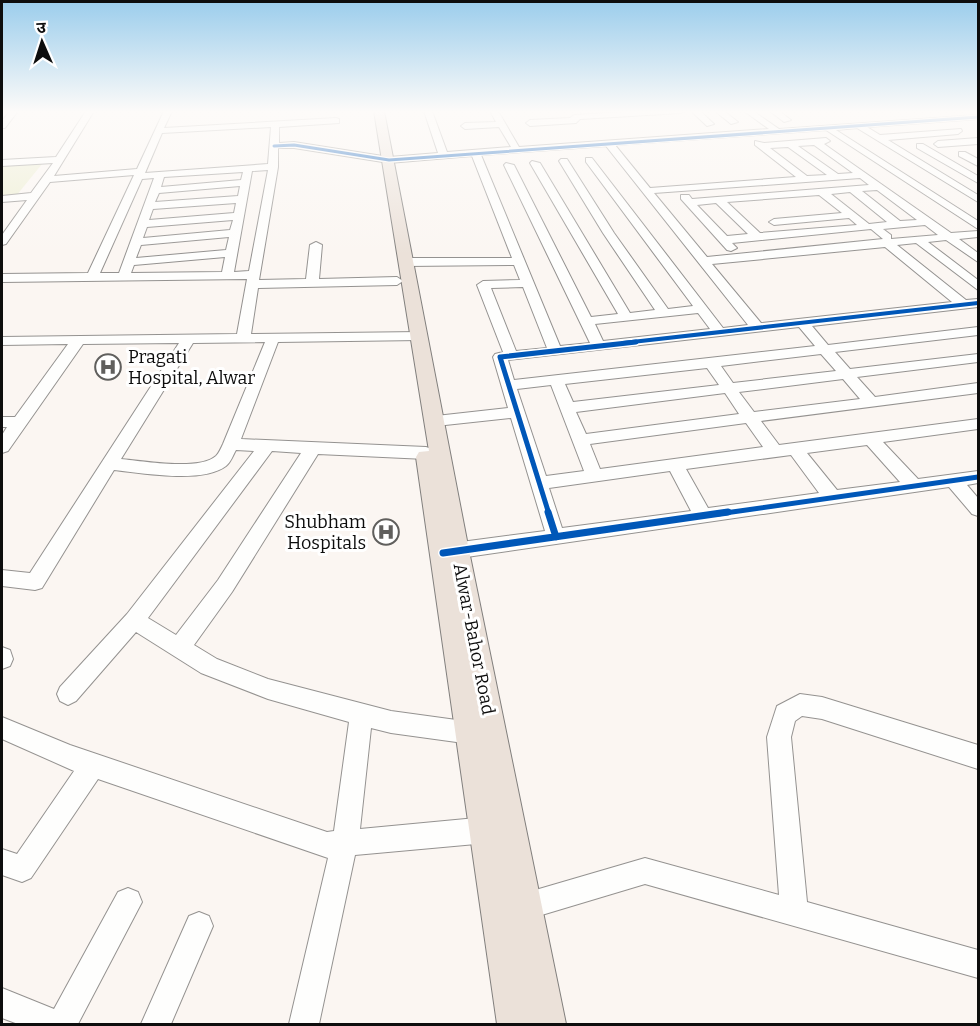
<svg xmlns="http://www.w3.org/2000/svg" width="980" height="1026" font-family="Bitter,'Noto Sans Devanagari',serif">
<rect width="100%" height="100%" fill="#fbf6f2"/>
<path fill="#edeed2" d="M42,164l-26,32 -14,1v-31z"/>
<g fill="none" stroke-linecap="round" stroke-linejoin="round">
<g stroke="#949290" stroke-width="2">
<path id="minor" d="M10,111h8l-13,17h-3v-7z
M86,111h8l-40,65 83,-7 27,-58h8l-8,17 172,-10 3,1v4l-60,4v16l15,-1 95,15 49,-4 -14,-42h8l15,41 64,-5 -12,-20 -34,2 -4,-3 4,-3 31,-1 -6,-11h8l21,36 250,-18 -25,-18h9l26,18 199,-14v4l-111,8 13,8 81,-6 1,2 -4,3 -70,6 90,55v7l-121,-74 -21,2 142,91v8l-152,-99 -211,15 35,43 146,-11 -41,-32v-4l9,2 62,-5 4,3 -6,3 127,89 27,-2v6l-19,2 19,14v9l-32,-22 -18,2 50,38v10l-62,-47 -19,2 69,55 12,-1v8l-166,19 16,19 150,-18v8l-143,17 15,17 128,-15v8l-121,15 18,20 103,-14v10l-217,28 18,24 199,-26v10l-95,13 35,37 60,-8v12l-11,2 11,13v18l-6,-2 -23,-27 -503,73 -7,-3 -2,-5 2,-5 7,-3 99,-13 -34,-113 -75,8 -8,-5 8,-5 72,-8 -15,-51 2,-3 8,-2 -26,-67 6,-4 37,-1 -6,-15 -108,1 -6,-4 6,-4h106l-40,-102 -83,7 -95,-15h-16v19l-19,113 47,-1 4,-34 6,-3 6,3 -3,34 78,-2 6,4 -6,4 -139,3 -7,46 169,-2 7,4 -7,4 -142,2 -37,97 185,8 6,2 2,4 -2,4 -6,2 -108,-5 -86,138 -38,53 23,14 51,20 123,32 80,11 8,3 4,8 -4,8 -8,3 -80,-11 -20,-5 -11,101 127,-12 9,4 4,9 -4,9 -9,4 -132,12 -36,169h-30l39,-166 -230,-79 -67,99 -9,4 -20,-7v-26l15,5 57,-83 -72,-32v-22l68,28 257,87 7,-1 15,-109 -81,-23 -67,-26 -65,-41 -60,69 -8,4 -8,-4 -3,-7 3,-7 67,-73 127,-163 -18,-1c-3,5 -5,12 -10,16 -24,18 -83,7 -112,4l-72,118 -7,2 -33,-4v-16l28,3 149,-230 -96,1 -75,107 -6,2v-18l5,-8h-5v-10h13l53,-73 -66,1v-8l235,-3 10,-55 -245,3v-8l86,-1 46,-98 -84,7 -44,62 -4,1v-10l25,-35 -25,2v-6l29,-3 22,-30 -51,3v-6l54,-3zM271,127l-3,37 -123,9 17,-40zM814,145l39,28 -15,1 -40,-28zM606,146l142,179 -25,3 -131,-170h-6v4l107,144 -25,3 -54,-76 -47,-74h-6l-2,2 44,72 52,77 -25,3 -90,-150 -8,-2 -2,2 88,151 -27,3 -77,-152 -8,-2 -2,2 86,178 -30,3 -79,-191zM788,147l39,28 -20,1 -37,-28zM268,170l-19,101 -15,1 18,-101zM243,172l-2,8 -80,7 3,-10zM154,178l-35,95h-19l42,-94zM860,178l9,7 -177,14 -3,-4h-8v4l46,51 4,1 6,-3 -5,-5 139,-14 12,10 -176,18 -53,-64zM240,186l-2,10 -83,6 4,-9zM877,190l40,30 -17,1 -38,-30zM850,192l37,30 -18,2 -38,-30zM819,195l23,18 -68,6 -5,3 5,3 75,-7 8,7 -97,8 -33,-31zM236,203l-2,10 -85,7 4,-11zM716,203l32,31 -21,2 -30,-31zM233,220l-3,10 -87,8 4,-11zM925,225l13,10 -47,4v-4l-8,-6zM229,237l-3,13 -90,8 5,-13zM885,247l67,55 -191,21 -49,-59zM225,257l-3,15 -91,1 3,-8zM523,287l24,61 -31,3 -25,-63zM698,313l12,16 -107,12 -8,-17zM799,327l16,19 -301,34 -6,-20zM265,342l-42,102c-2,4 -4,9 -7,12 -16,15 -74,5 -95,3l72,-116zM821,354l15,17 -103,12 -12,-17zM707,368l12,17 -146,17 -8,-18zM843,379l17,20 -106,13 -15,-20zM551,385l33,86 -38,5 -29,-87zM725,393l14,21 -153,20 -10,-22zM746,423l17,24 -163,22 -10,-25zM867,445l33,37 -63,8 -30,-37zM272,451l29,2 -83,127 -42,55 -28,-17zM791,455l28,38 -111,15 -22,-39zM670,471l21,40 -129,17 -13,-40z
M641,111h44l-4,2 -101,6 -4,4 -46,3 -4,-3 4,-3 40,-2 4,-3z
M691,111h9l14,13 -7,2z
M715,111h9l14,11 -7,2z
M770,111h9l12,9 -7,2z
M978,138v6l-40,3 -4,-3 4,-3z
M917,144h6l55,32v7l-61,-35z
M959,152h6l13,7v7l-19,-10z
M2,647l8,3 3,9 -3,7 -8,3z
M800,694l22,3 156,48v24l-156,-50 -20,-3 -7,5 -4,16 16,165 171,48v28l-333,-94 -120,36 -10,-4 -4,-10 4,-10 130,-38 134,37 -12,-158 10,-31z
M128,888l10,4 4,10 -64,122h-60l-16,-6v-30l52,21 64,-117z
M199,912l10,4 4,10 -42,98h-30l48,-108z"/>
</g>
<g stroke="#817f7d" stroke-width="2">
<path id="major" d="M374,111h10l85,440 97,473h-69l-81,-567 3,-5 10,-1z"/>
</g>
<use href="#minor" fill="#fefefd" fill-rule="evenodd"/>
<use href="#major" fill="#ebe1d9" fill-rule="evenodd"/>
<g stroke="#fff" stroke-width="5">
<path id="cycleway-far3" d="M274,146l20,-1 95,15 589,-43"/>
</g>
<g stroke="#fff" stroke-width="6">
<path id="cycleway-far2" d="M623,343l355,-40"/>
</g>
<g stroke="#fff" stroke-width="8">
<path id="cycleway-far1" d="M549,514l-49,-157 136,-15
M718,514l260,-37"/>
</g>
<g stroke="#fff" stroke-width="10">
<path id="cycleway" d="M548,512l8,25
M443,553l285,-41"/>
</g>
<use href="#cycleway-far3" stroke="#0057b8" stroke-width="3"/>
<use href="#cycleway-far2" stroke="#0057b8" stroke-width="4"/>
<use href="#cycleway-far1" stroke="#0057b8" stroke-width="5"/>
<use href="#cycleway" stroke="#0057b8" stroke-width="7"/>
</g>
<linearGradient id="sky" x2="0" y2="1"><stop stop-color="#9bcdec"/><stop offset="0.44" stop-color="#fdfbf9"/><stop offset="1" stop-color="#fdfbf9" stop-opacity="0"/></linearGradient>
<rect width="980" height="254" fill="url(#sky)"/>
<defs>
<g id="hospital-ring" transform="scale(1.35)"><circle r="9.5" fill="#fff" stroke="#605f5d" stroke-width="1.5"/><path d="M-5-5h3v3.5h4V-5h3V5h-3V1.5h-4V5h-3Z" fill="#605f5d"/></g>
</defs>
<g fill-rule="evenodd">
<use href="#hospital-ring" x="108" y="367"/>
<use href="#hospital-ring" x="386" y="532"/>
</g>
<g text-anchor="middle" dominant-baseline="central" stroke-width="6" stroke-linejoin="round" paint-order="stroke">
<g font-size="18" fill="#0d0d0d" stroke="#fff" text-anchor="start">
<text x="128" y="357">Pragati<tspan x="128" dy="21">Hospital, Alwar</tspan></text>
<text x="366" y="522" text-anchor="end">Shubham<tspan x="366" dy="21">Hospitals</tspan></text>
</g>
<g font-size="18" fill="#0d0d0d" stroke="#fff">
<text transform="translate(474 639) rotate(79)">Alwar-Bahor Road</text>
</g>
</g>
<rect width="980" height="1026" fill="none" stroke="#0d0d0d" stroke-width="6"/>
<g transform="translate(42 42) rotate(357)" stroke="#ffffff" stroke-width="4.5" paint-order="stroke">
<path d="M0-4.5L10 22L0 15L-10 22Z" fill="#0d0d0d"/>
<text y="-9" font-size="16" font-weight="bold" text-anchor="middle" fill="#0d0d0d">उ</text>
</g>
</svg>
